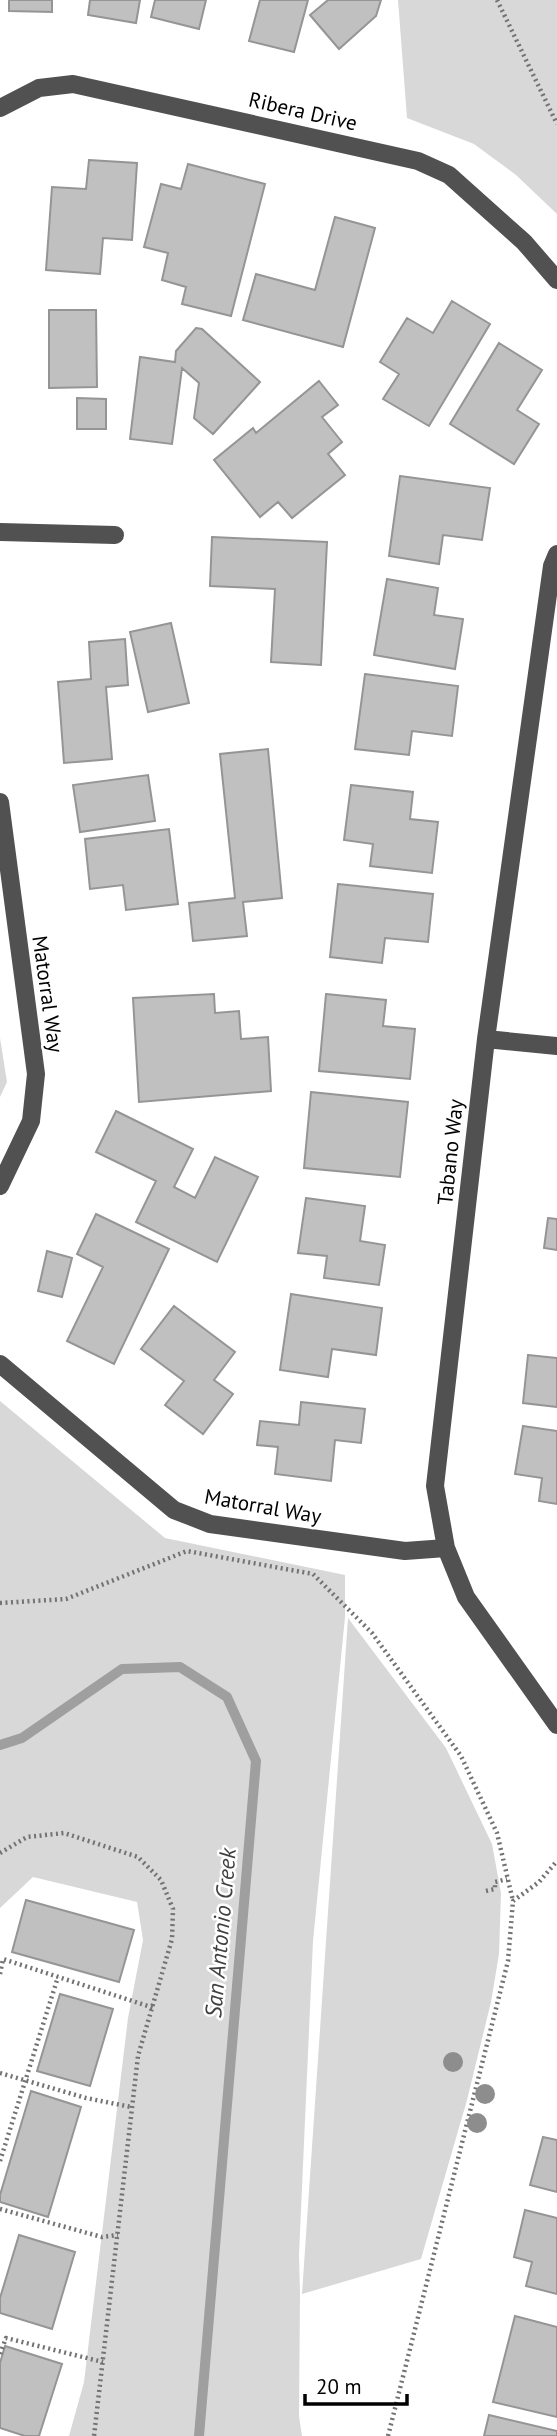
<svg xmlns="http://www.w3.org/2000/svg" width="557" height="2436" font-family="'PT Sans',sans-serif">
<rect width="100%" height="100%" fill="#fff"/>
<path fill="#d8d8d8" d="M398,0h159v214l-41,-39 -42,-31 -67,-26z
M0,1038l7,44 -7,15z
M0,1401l165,137 180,37v42l-32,324 -14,314 1,39 -1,122 3,20h-233l15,-54 44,-364 15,-78 -6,-38 -104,-25 -33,31z
M348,1618l98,130 46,96 9,49 -2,61 -8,48 -24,98 -46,159 -119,35z"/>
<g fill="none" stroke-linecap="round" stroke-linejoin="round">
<path stroke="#9f9f9f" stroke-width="10" d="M0,1745l22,-7 100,-69 58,-2 47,30 29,64 -57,675"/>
</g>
<path fill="#c0c0c0" stroke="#959595" stroke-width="2" d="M9,0h43v12l-43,-1z
M90,0h50l-4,23 -48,-8z
M155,0h51l-7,29 -48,-12z
M260,0h48l-14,52 -45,-11z
M328,0h53l-5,16 -37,33 -29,-34z
M89,160l48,3 -5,77 -29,-2 -3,36 -54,-4 6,-83 34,2z
M188,164l77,20 -34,132 -49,-12 4,-17 -24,-7 6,-27 -24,-6 17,-63 20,5z
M335,217l40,11 -32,119 -100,-27 13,-46 59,16z
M452,301l38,23 -61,102 -46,-27 16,-25 -19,-12 27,-44 26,15z
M49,310h47l1,77 -48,1z
M196,328l6,1 58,53 -47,52 -19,-16 5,-35 -17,-15 -10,76 -42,-5 10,-82 35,5 1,-11z
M499,343l43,27 -25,40 22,14 -25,40 -64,-40z
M319,381l19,24 -16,12 20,25 -14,12 17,21 -53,43 -14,-16 -18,15 -46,-57 39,-32 3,5z
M77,398l29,1v30h-29z
M400,476l90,12 -8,52 -39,-5 -4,29 -50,-8z
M212,537l115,5 -6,123 -50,-3 4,-73 -65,-3z
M387,579l51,9 -4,27 29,4 -8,50 -81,-14z
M171,623l18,80 -41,9 -18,-80z
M125,639l3,46 -22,2 6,72 -48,4 -6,-81 33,-3 -2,-37z
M365,674l93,12 -6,50 -40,-5 -3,24 -54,-6z
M268,749l14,149 -39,4 4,34 -54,5 -4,-38 46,-5 -15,-144z
M148,775l7,46 -75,11 -7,-47z
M351,785l62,7 -3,27 28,3 -6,51 -62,-7 3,-22 -29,-4z
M169,829l9,75 -52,6 -3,-25 -33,4 -5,-50z
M338,884l95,10 -5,48 -43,-4 -3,25 -52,-6z
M214,994l1,19 24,-2 2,28 27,-2 3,54 -132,11 -6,-104z
M326,994l60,6 -3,26 32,3 -5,50 -91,-8z
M311,1092l97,10 -8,75 -96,-9z
M116,1111l77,38 -19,38 21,11 20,-41 43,20 -41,85 -81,-40 20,-41 -60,-29z
M306,1198l59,8 -5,35 25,4 -6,40 -55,-7 3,-22 -29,-3z
M96,1214l73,35 -55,115 -47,-23 36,-74 -26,-13z
M548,1218l9,1v31l-13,-2z
M47,1251l25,7 -10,39 -24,-6z
M291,1294l91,14 -6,47 -44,-6 -4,28 -48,-7z
M174,1306l61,46 -21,28 19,14 -30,40 -38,-29 19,-24 -43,-32z
M528,1355l29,3v49l-34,-4z
M301,1402l64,7 -4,34 -26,-3 -4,41 -56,-7 3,-27 -21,-2 3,-24 39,4z
M523,1426l34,5v73l-18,-3 3,-23 -27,-4z
M26,1900l108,30 -15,52 -107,-30z
M60,1994l53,15 -23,77 -53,-15z
M31,2091l50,16 -33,110 -48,-15v-7z
M543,2137l14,3v52l-27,-7z
M525,2210l32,8v76l-31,-8 6,-24 -18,-5z
M19,2235l56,17 -23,77 -52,-16v-15z
M515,2316l42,11v90l-64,-15z
M5,2346l57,18 -23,72h-14l-25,-8v-65z
M489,2415l68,16v5h-73z"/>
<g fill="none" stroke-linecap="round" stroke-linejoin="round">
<path stroke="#737373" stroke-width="4.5" stroke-dasharray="2 3.5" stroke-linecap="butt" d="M497,0l60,124
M0,1603l66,-4 121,-48 126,23 59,59 89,123 36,77 16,68
M0,1853l27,-16 37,-4 74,24 23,23 12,29 -1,30 -34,117 -44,380
M486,1891l9,-2v-7l12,-3
M0,1974l3,-15 151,49
M0,2073l86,25 45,9
M0,2161l58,-184
M0,2209l102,28 16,-2
M0,2354l6,-16 97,24
M388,2436l120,-475 5,-60 26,-19 18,-21"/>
<path stroke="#515151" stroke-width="18" d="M0,108l39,-20 34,-4 345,77 31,14 75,67 33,38
M0,532l115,3
M557,554l-5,12 -66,473 -51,447 11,62 20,49 91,128
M0,802l36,272 -5,47 -31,65
M486,1039l71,7
M0,1364l174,146 36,14 195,27 41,-3"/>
</g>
<g fill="#8d8d8d">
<circle cx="453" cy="2062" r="10"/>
<circle cx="485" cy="2094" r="10"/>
<circle cx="477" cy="2123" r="10"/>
</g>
<g text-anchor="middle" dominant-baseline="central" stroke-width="5" stroke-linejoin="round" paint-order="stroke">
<g font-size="21" fill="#000" stroke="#fff">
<text transform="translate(303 111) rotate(13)">Ribera Drive</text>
<text transform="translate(48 994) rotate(82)">Matorral Way</text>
<text transform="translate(450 1152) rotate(-84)">Tabano Way</text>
<text transform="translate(263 1506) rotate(10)">Matorral Way</text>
</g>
<g font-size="23" font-style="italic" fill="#404040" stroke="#fff">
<text transform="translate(220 1933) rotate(-85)">San Antonio Creek</text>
</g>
</g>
<path d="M305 2394v10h102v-10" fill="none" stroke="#000000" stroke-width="3.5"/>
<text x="316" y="2394" font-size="21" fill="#000000" stroke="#ffffff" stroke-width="5" paint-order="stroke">20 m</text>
</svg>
